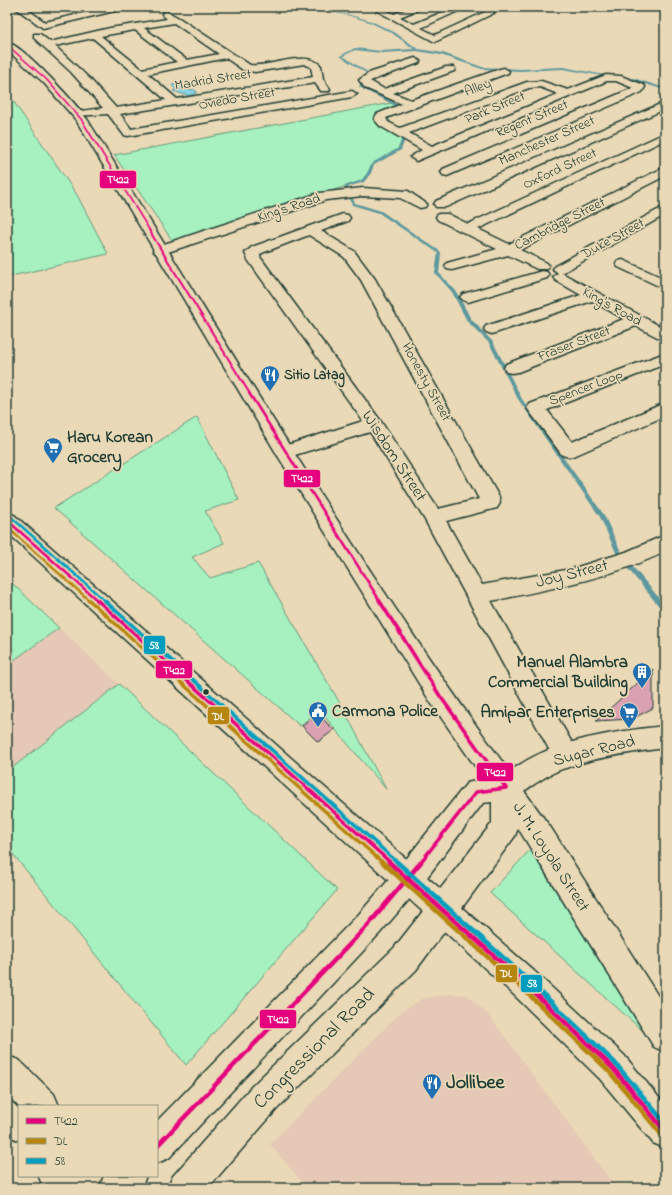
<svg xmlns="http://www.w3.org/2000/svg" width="672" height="1195" font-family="'Indie Flower',sans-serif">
<rect width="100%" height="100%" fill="#ead9b6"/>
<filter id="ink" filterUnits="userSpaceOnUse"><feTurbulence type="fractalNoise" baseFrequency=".025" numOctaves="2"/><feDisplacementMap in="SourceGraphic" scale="8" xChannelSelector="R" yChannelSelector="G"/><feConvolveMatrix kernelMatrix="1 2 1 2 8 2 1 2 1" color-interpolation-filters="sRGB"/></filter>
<g filter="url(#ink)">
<path fill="#e5c8b5" d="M59,628l60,56 -112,88v-107z
M447,994l20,1 21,19 128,174h-309l-37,-44 132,-133 20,-12z"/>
<path fill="#a7f1c0" stroke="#63977a" d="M7,92l70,103 31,59 -101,23z
M391,103l4,2 -2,5 10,2 -14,6 3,9 21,2 -10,9 -5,11 -26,15 -4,9 -7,8 -187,62 -60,-88z
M197,417l42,83 -34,11 19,32 -32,14 18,21 48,-15 83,142 45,84 -67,-79 -19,16 -246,-218z
M11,582l48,46 -52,37v-80z
M119,684l218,206 -151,175 -179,-218v-75z
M530,850l114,182 -154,-139z"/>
<path fill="#87d5e5" stroke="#5d989e" d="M174,84h9l2,5 10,1 2,2c-7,7 -16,1 -24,-1l3,-2 -4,-3z"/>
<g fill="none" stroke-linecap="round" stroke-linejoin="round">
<path fill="#5d989e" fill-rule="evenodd" d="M308,7h4l38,8 21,6 23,11 24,17 25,4 39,14 38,2 43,-2 52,10 -1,1 -51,-9 -43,2 -38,-2 -41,-14 -24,-4 -36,2 -26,-3 -12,6 26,17 -7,14 35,17 -2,7 -4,1 -2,-1 4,-2 1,-4 -35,-18 7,-14 -26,-17 15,-8 26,3 33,-2 -22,-16 -23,-11 -19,-6z
M623,78l6,2 4,-2 32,10v2l-33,-10 -3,2 -7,-2z
M399,134h2l5,3 -5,13 -27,15 -3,8 -7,9 -16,5 1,3 -3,1 -1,-5 17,-6 5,-7 5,-10 27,-15 3,-11 -3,-1z
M349,195h2l4,8 26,8 60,41 -2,21 17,18 15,28 22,23 29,57 82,116 18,39 43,51v6h-2l-45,-54 -18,-40 -82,-118 -29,-56 -22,-22 -15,-29 -17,-19 3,-20 -59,-40 -27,-8z"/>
</g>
<path fill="#d9a1b2" stroke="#1f3d34" d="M653,669v39l-21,11 -36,2z
M318,714l16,16 -16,12 -16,-16z"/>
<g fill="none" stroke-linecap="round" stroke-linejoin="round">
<g stroke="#1f3d34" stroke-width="3">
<path id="street" d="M14,7h10l21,15 64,-15 11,1 -1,2 -76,18z
M370,7h11l13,7 18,-7h12l-24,10 14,7 41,-17h12l-46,21 14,7 52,-24h6l1,2 -59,29z
M166,11l13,7 71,47c19,3 57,-16 71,1l2,13 7,10 -1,2h-8l-6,-8 -195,31 11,15 221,-38 5,3 -5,3 -224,39 -4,-1 -16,-21 -34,2 -2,-2 2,-2 29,-4 -32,-36 -37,-34v-4h6l10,8 60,-14 57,-9 -5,-5zM174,23l45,31 -32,6 -43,-32zM135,30l42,32 -35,7 -41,-33zM93,38l73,62 -50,8 -26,-29 -35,-33zM226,58l17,12 12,2 49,-8 7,3 2,10 -136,22 -29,-25z
M415,58l5,3 -1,2 -49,18 14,8 62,-22h8l1,2 -1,2 -61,22 18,7 89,-31 4,-1 5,3 -1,2 -122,45 2,4 12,6 127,-46 14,-1 27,9 38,-15 15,1 23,9 1,2 -3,5 -9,4 -186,80 -4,-1 -2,-3 2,-3 190,-81 -17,-7h-9l-191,80 -6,-4 12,-7 -42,-24 -6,-7 3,-5 25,-10 -37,-16 -6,-8 10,-7zM540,87l18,7 -126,52 -23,-13 120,-45z
M665,102v7l-219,98h-10l-2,-3 2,-3z
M665,133v7l-187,89 31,15 156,-77v9l-145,74 27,13 2,3 -2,3h-10l-29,-14 -56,15 -5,-1 -2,-3 2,-3 50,-14 -59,-29 -2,-3 2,-3h10l20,10z
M363,188l45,3 19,13 -2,3 -5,1 -20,-10 -37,-2 -37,4 -161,53h-10l-2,-3 2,-3 164,-54z
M665,206v9l-103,58 103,56v12l-29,-15 -118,46 -6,1 -6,-1 -2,-4 2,-4 118,-45 -32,-18 -94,31 -6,2 -6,-2 -2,-3 2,-3 95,-31 -26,-15 -2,-3 5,-4 -5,-4 2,-3z
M343,214l5,1 2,3 -2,3 -27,10 33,20 21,28 124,218 1,6 -3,5 -51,13 36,64 89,-16 55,-17 39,-17v17c-55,26 -114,37 -174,49l84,147 4,8 -4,8 -9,4 -9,-4 -132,-244 -55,-88 -85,26 -7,-2 -2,-4 2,-4 85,-27 -115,-161 -3,-7 7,-6zM309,235l35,22 17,23 118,219 -41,10 -58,-89 -120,-163v-2l2,-2z
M623,260l42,19v10l-47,-22 -2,-3 2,-3z
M542,271l5,1 2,3 -2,3 -79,24 -5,-2 -3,-3 3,-3z
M665,353v11l-118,46 25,32 93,-39v13l-89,39 -7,2 -7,-2 -35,-47 3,-4z
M7,1056l12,4 35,34 5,12 -40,1 -12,-12z
M7,1137l12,5v34h18l5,12h-35z"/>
</g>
<g stroke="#1f3d34" stroke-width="3">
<path id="secondary" d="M7,42c17,4 68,61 80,77 136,219 270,445 422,652 8,-4 16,-10 24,-14 36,-19 92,-27 132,-31v22c-32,4 -83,11 -112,25 -10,5 -20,12 -29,18l27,37 114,179v45l-11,-5 -136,-219 -3,8 -99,134 -140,140 -68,78h-41l6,-12 79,-90 142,-138 98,-125v-21l-9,1 -64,85 -40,46 -210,224 -12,5v-42l202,-207 40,-46 68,-85 17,-4 -53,-76 -153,-247 -202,-336 -33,-38 -36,-32z
M104,1176h42l-5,12h-42z"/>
</g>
<g stroke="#1f3d34" stroke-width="3">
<path id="highway" d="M7,513l7,2 520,456 90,84 41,50v43l-12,-5 -53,-64 -88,-86 -505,-461z"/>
</g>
<use href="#street" fill="#ead9b6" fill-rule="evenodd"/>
<use href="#secondary" fill="#ead9b6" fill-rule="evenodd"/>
<use href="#highway" fill="#ead9b6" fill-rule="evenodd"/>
<g stroke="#ead9b6" stroke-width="3">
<path id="bus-1-far4" d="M7,45l39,34 35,40 69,112"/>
</g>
<g stroke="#ead9b6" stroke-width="4">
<path id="bus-1-far3" d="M149,230l101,164"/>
</g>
<g stroke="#ead9b6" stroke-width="5">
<path id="bus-1-far2" d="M249,393l131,208
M7,520l91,81"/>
</g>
<g stroke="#ead9b6" stroke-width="6">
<path id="bus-1-far1" d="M97,600l294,263
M379,600l61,96 66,92 -30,4 -56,71"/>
</g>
<g stroke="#ead9b6" stroke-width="8">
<path id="bus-1" d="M389,862l134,120 89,85 53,64
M157,1146l212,-222 52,-62"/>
</g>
<g stroke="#ead9b6" stroke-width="5">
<path id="bus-2-far2" d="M7,527l83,74"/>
</g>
<g stroke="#ead9b6" stroke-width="6">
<path id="bus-2-far1" d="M89,600l294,263"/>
</g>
<g stroke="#ead9b6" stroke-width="8">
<path id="bus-2" d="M382,862l138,124 88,84 53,64"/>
</g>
<g stroke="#ead9b6" stroke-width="5">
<path id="bus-3-far2" d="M10,516l95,85"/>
</g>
<g stroke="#ead9b6" stroke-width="6">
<path id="bus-3-far1" d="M104,600l294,263"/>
</g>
<g stroke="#ead9b6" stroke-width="8">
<path id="bus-3" d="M397,862l129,116 89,85 50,60"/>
</g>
<use href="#bus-1-far4" stroke="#e5007d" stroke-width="1.5"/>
<use href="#bus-1-far3" stroke="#e5007d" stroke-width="2"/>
<use href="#bus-1-far2" stroke="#e5007d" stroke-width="2.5"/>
<use href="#bus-1-far1" stroke="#e5007d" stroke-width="3.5"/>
<use href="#bus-1" stroke="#e5007d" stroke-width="4.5"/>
<use href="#bus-2-far2" stroke="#b68610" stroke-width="2.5"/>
<use href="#bus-2-far1" stroke="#b68610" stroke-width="3.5"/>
<use href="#bus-2" stroke="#b68610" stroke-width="4.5"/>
<use href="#bus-3-far2" stroke="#039ebf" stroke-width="2.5"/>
<use href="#bus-3-far1" stroke="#039ebf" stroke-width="3.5"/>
<use href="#bus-3" stroke="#039ebf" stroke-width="4.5"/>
</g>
</g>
<defs>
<g id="restaurant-pin" transform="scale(1)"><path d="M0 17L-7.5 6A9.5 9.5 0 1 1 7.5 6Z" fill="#1f6fb2" stroke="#ead9b6"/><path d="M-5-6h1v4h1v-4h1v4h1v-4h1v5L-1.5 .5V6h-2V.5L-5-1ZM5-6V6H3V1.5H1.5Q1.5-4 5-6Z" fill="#fff"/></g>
<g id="supermarket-pin" transform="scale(1)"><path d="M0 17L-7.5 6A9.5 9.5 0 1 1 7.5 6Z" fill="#1f6fb2" stroke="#ead9b6"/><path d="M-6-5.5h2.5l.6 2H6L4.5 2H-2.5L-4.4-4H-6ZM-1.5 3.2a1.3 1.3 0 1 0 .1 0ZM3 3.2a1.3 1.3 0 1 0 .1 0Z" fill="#fff"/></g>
<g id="building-pin" transform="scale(1)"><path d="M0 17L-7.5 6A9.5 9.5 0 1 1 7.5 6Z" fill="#1f6fb2" stroke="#ead9b6"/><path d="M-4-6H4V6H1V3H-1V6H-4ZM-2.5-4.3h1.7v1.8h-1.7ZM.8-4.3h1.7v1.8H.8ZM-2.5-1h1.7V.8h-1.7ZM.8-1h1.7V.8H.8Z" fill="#fff"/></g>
<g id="civic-pin" transform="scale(1)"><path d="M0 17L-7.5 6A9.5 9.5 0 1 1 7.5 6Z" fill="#1f6fb2" stroke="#ead9b6"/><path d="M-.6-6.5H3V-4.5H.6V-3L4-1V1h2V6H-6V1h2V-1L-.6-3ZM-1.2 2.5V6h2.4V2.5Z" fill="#fff"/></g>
</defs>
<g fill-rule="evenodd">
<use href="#restaurant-pin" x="270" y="375"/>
<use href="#supermarket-pin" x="53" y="447"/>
<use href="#building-pin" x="642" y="672"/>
<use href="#civic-pin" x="318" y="711"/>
<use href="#supermarket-pin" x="629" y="712"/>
<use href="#restaurant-pin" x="432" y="1083"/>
</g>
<circle fill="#1f3d34" stroke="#ead9b6" stroke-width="1.5" cx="206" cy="692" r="3.5"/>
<g text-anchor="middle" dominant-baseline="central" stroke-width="3.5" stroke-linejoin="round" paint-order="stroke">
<g font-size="14" fill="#1f3d34" stroke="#ead9b6">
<text transform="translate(213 80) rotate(-9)">Madrid Street</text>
<text transform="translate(478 88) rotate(-20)">Alley</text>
<text transform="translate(237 99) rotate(-10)">Oviedo Street</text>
<text transform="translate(495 108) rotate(-23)">Park Street</text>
<text transform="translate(532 119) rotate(-23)">Regent Street</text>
<text transform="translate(547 141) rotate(-24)">Manchester Street</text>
<text transform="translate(560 169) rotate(-25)">Oxford Street</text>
<text transform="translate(289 208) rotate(-18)">King's Road</text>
<text transform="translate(560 224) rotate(-27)">Cambridge Street</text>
<text transform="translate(613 239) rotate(-29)">Duke Street</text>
<text transform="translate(612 307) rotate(29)">King's Road</text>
<text transform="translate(574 344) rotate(-21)">Fraser Street</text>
<text transform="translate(426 382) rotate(61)">Honesty Street</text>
<text transform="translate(586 388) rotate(-21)">Spencer Loop</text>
</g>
<g font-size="14" font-weight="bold" fill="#1f3d34" stroke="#ead9b6" text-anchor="start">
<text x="284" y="375">Sitio Latag</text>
</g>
<g font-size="17" font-weight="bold" fill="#1f3d34" stroke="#ead9b6" text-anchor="start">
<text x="67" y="437">Haru Korean<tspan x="67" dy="20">Grocery</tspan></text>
<text x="628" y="662" text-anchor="end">Manuel Alambra<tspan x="628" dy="20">Commercial Building</tspan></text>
<text x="332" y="711">Carmona Police</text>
<text x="615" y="712" text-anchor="end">Amipar Enterprises</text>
</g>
<g font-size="17" fill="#1f3d34" stroke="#ead9b6">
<text transform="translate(394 456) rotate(57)">Wisdom Street</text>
<text transform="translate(572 574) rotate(-14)">Joy Street</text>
<text transform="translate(594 751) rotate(-14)">Sugar Road</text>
<text transform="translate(551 857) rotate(57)">J. M. Loyola Street</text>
</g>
<g font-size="20" fill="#1f3d34" stroke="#ead9b6">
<text transform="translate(315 1049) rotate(-45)">Congressional Road</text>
</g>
<g font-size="20" font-weight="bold" fill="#1f3d34" stroke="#ead9b6" text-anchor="start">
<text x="446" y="1083">Jollibee</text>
</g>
</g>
<g stroke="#ead9b6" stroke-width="1.5">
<rect x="99" y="170" width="38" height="19" rx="4" fill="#e5007d"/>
<rect x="283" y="469" width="38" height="19" rx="4" fill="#e5007d"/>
<rect x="143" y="635" width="23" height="20" rx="4" fill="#039ebf"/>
<rect x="155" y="660" width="38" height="19" rx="4" fill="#e5007d"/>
<rect x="207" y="706" width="23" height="19" rx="4" fill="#b68610"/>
<rect x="476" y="762" width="38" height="20" rx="4" fill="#e5007d"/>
<rect x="495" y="964" width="23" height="19" rx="4" fill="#b68610"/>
<rect x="520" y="974" width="23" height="19" rx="4" fill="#039ebf"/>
<rect x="259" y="1009" width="38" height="20" rx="4" fill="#e5007d"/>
</g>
<g font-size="11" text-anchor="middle" font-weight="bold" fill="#fff">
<text x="118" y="183">T422</text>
<text x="302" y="482">T422</text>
<text x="154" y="649">58</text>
<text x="174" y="674">T422</text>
<text x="218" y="720">DL</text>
<text x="495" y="776">T422</text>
<text x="506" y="977">DL</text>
<text x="532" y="987">58</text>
<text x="278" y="1023">T422</text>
</g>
<rect width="672" height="1195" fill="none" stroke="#ead9b6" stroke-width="24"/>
<rect x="12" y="12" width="648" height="1171" fill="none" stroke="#1f3d34" stroke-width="1.5" filter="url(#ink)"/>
<rect x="18" y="1105" width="140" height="72" fill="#ead9b6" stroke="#999b82"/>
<rect x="26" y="1118" width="20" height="6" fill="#e5007d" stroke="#999b82"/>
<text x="54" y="1125" font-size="12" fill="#1f3d34">T422</text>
<rect x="26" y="1138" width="20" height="6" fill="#b68610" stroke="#999b82"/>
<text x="54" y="1145" font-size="12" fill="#1f3d34">DL</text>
<rect x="26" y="1158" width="20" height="6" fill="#039ebf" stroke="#999b82"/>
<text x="54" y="1165" font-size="12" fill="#1f3d34">58</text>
</svg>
